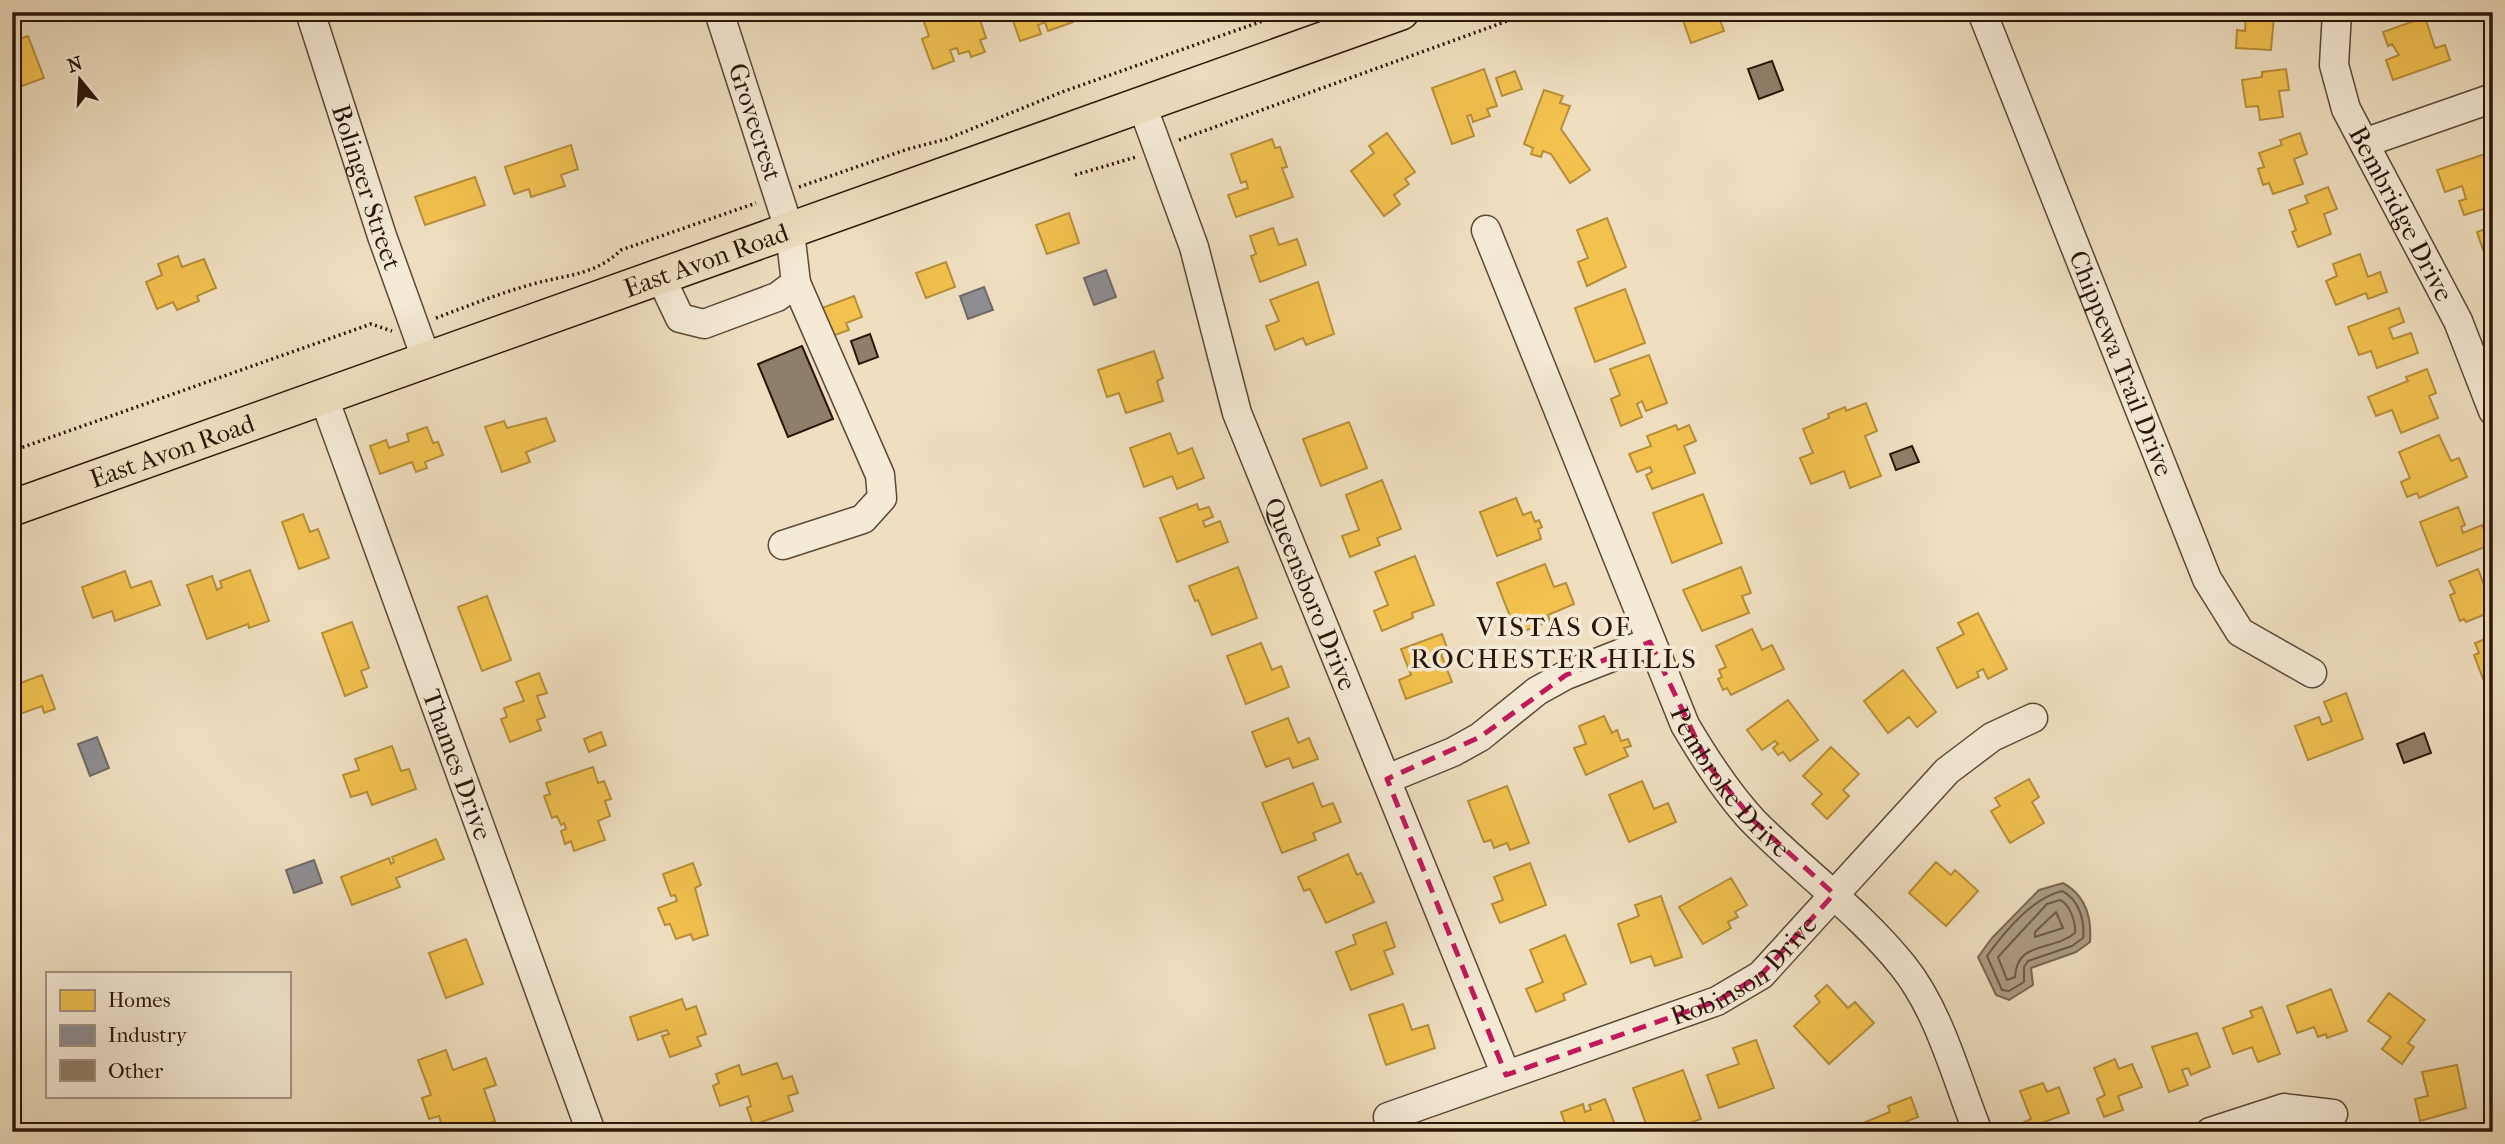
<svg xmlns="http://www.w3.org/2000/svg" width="2505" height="1144" font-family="'IM FELL French Canon',serif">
<rect width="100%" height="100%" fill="#efdfc0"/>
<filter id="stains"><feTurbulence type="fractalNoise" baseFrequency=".00286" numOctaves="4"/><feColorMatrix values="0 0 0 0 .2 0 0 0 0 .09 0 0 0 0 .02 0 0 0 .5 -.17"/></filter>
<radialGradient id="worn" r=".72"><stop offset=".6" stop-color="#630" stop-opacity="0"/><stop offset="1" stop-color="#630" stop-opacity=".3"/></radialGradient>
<path fill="#ac9b82" stroke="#786652" stroke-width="2" d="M2063,883c22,12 29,34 27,59l-14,10 -45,16 2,17 -24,15 -13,-5 -18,-38 14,-19 47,-48z"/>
<path fill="#f2c14e" stroke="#b68e39" stroke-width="2" d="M950,12h20l3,7 6,-2 7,21 -6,2 5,12 -14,5 -2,-6 -10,3 -2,-6 -7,2 4,11 -21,8 -11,-30 7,-3 -5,-14z
M1010,12h61l2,10 -25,9 -3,-9 -7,3 3,9 -21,7z
M1689,12h28l7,19 -33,12 -10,-28z
M2246,12h35l-1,6 -6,-1 -3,33 -35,-2 1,-18 8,1z
M2425,17l10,31 10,-3 5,15 -57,20 -7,-20 13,-5 -7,-11 -4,2 -5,-14z
M12,31l4,9 12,-4 16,42 -25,9 -7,-13z
M1484,69l13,37 -10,3 3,7 -17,6 -2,-7 -4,1 7,20 -22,8 -20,-56z
M2286,69l3,21 -10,1 4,26 -23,3 -2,-14 -12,1 -4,-27 20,-3v-5z
M1515,71l7,18 -20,7 -6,-18z
M1544,90l19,6 -3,7 10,3 -9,23 29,41 -20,13 -19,-29 -8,-3 -2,6 -10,-3 2,-6 -9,-4z
M1387,133l28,39 -10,7 4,5 -15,11 6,9 -16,12 -33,-45 23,-18 -5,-7z
M2300,133l7,21 -13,5 9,25 -30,10 -4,-11 -6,2 -5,-16 6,-2 -5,-14 23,-8 -2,-5z
M1272,139l3,9 5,-1 7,20 -5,1 11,29 -57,20 -8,-22 20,-7 -2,-7 -5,2 -10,-29z
M571,145l7,24 -17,6 4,11 -34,11 -2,-8 -15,5 -9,-27z
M2488,153l5,14v39l-29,9 -5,-14 7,-2 -4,-13 -17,6 -8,-22z
M475,177l10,28 -60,20 -10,-28z
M2328,187l9,22 -13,5 7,20 -33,13 -6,-15 4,-2 -7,-20 19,-7 -3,-7z
M1069,213l10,30 -32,11 -11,-29z
M1607,218l19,49 -39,19 -9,-24 10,-4 -11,-28z
M2493,226v20l-10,4 -6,-18z
M1273,228l6,17 18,-6 9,26 -46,17 -9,-26 5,-2 -6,-18z
M2360,254l8,23 12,-5 7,20 -19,7 -2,-6 -30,12 -10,-24 11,-5 -4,-12z
M178,256l4,11 22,-8 12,29 -19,8 2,5 -22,9 -4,-8 -16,7 -11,-27 16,-7 -4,-11z
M2493,256v23l-1,1 -8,-21z
M946,262l9,25 -29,11 -10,-25z
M1318,282l16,52 -28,11 -3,-7 -28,12 -9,-24 13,-5 -9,-21z
M1625,289l20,54 -50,19 -20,-54z
M854,296l8,21 -16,6 3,7 -25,9 -10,-28z
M2399,308l5,14 -15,6 4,11 18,-6 7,20 -41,15 -6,-17 -12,4 -11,-28z
M1154,351l9,27 -6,3 6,20 -37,12 -7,-20 -12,4 -9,-27z
M1649,355l18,48 -21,8 -4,-10 -5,3 5,13 -21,9 -10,-27 9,-4 -10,-26z
M2427,369l9,24 -7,3 9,22 -37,15 -9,-23 -16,6 -8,-19 40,-16 -2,-4z
M1866,403l11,28 -12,5 16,40 -31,12 -6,-17 -33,13 -11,-26 13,-5 -10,-24 26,-11 -1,-4 17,-7 1,4z
M546,418l9,23 -29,11 4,10 -28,10 -17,-45 19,-6 3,7z
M1349,422l18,46 -46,18 -18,-47z
M1676,425l2,5 11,-5 7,16 -12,5 11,27 -43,16 -6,-14 6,-3 -2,-5 -13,5 -8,-18 22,-8 -4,-10z
M427,427l6,16 5,-1 5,13 -18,7 2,6 -11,4 -4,-10 -32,12 -10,-28 16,-6 3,8 20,-7 -2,-7z
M1170,433l8,21 14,-6 12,30 -27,11 -5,-13 -28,11 -14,-39z
M2439,435l12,26 8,-3 8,19 -48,21 -2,-5 -10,4 -6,-15 9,-4 -11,-26z
M1382,480l19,49 -24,9 3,7 -30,12 -8,-21 17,-6 -13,-35z
M1703,494l19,49 -50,20 -19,-50z
M1516,498l7,17 8,-3 4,10 4,-2 3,7 -4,2 3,10 -44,17 -17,-44z
M1197,504l2,6 10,-3 4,10 -10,4 2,6 15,-6 8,21 -51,20 -17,-44z
M2458,507l7,18 -4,2 2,6 19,-8 8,20 -53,21 -17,-44z
M303,514l7,18 8,-3 11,29 -30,11 -17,-47z
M1415,556l19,49 -22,8 1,5 -31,13 -8,-20 14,-6 -13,-33z
M1545,564l9,23 12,-4 8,21 -26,11 2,6 -33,13 -20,-51z
M1238,567l19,51 -45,17 -14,-35 -3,1 -6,-15z
M1741,567l10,26 -9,3 7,17 -47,18 -19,-41z
M2478,569l8,21 7,-2v23l-27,11 -2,-3 -4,2 -10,-26 5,-2 -6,-12z
M250,570l19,51 -20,7 -1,-4 -41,15 -20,-54 25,-9 5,14 5,-3 -2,-6z
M125,571l6,17 20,-7 9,24 -45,16 -3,-10 -19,7 -11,-31z
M487,596l24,64 -29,11 -24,-64z
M1978,613l29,56 -19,10 -5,-10 -6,3 2,5 -22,11 -20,-40 27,-14 -6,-11z
M352,622l17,46 -8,3 6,16 -22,9 -23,-63z
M1752,629l10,21 10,-5 12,24 -53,26 -4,-7 -4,2 -5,-11 4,-2 -3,-7 7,-3 -10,-21z
M1442,634l6,17 -7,3 11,28 -46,17 -7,-19 12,-5 -10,-26z
M2493,636v45l-8,3 -11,-29 5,-2 -4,-10z
M1261,643l11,27 9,-4 8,21 -43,17 -19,-48z
M1903,670l33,42 -19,15 -8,-10 -21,16 -24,-32z
M539,673l8,20 -10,3 8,21 -8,3 4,10 -31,12 -9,-23 6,-2 -3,-9 20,-7 -8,-19z
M42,675l13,34 -11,4 -2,-7 -22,8 -8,-28z
M2346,693l17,46 -55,21 -13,-34 24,-9 3,8 10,-4 -8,-19z
M1788,700l30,40 -28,21 -7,-9 -5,3 -5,-7 5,-4 -3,-3 -13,9 -15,-20z
M1604,716l8,17 5,-3 4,11 7,-2 3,7 -7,2 4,8 -42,19 -12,-27 12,-4 -7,-18z
M1288,718l10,25 11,-5 9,21 -25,9 -4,-10 -23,9 -14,-35z
M601,732l5,13 -17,7 -5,-13z
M392,746l9,25 8,-2 7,20 -44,16 -5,-13 -16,5 -8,-22 16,-5 -4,-11z
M1831,747l28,27 -16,16 6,6 -22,23 -15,-15 10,-10 -19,-18z
M593,767l5,16 6,-2 7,18 -6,2 5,15 -12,5 7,19 -31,11 -3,-10 -6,3 -4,-13 5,-2 -2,-6 -3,2 -4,-9 -5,2 -8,-22 6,-2 -4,-11z
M2029,779l10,18 -7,5 12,21 -34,20 -19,-32 9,-5 -5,-8z
M1642,781l12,28 14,-6 8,19 -47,20 -20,-47z
M1313,783l9,24 11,-4 8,19 -28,11 3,7 -34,13 -20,-50z
M1507,786l22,57 -19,7 -3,-7 -13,5 -3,-8 -7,2 -16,-41z
M436,839l8,20 -48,19 4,9 -48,18 -11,-28 48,-19 2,6 3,-2 -2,-5z
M1348,854l9,21 4,-2 13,29 -48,21 -16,-34 -6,2 -6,-14z
M1936,862l15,13 4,-5 23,21 -32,35 -37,-33z
M693,863l8,22 -6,3 13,47 -15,5 -2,-6 -15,5 -6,-15 -5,1 -7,-17 19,-7 -2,-6 -4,1 -8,-22z
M1530,863l16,42 -46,18 -8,-19 11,-4 -9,-23z
M1731,878l16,27 -12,7 3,5 -10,5 3,6 -28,16 -24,-37z
M1661,896l21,61 -27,9 -4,-10 -20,7 -13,-39 21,-8 -4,-11z
M1386,922l9,25 -11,4 9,23 -42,16 -15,-38 20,-8 -3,-9z
M1565,935l21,49 -23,10 2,6 -29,12 -10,-23 17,-7 -13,-32z
M466,939l17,45 -37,14 -17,-45z
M1827,985l21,23 7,-6 19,21 -45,41 -35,-38 26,-24 -5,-6z
M2331,989l16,42 -20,7 -1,-4 -8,3 -4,-10 -17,6 -10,-27z
M2389,993l36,27 -17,23 6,4 -12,17 -20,-15 9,-12 -23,-16z
M682,999l4,11 10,-4 10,28 -9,3 4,9 -31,11 -8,-21 7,-2 -2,-4 -29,10 -8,-23z
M1403,1004l9,26 16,-5 7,23 -49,17 -17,-50z
M2262,1007l18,47 -22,8 -6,-15 -19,7 -10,-26 30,-11 -3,-6z
M2197,1033l13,34 -19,8 -3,-7 -6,2 6,15 -19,7 -17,-45z
M1756,1040l18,48 -55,20 -12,-33 32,-11 -6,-16z
M446,1050l7,20 33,-12 10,27 -12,4 11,32 -30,11h-21l-5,-16 -10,3 -7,-21 9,-3 -13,-35z
M2115,1059l4,10 13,-5 10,23 -24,9 5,14 -19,7 -7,-18 8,-4 -11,-27z
M777,1063l6,16 9,-3 6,17 -10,3 5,15 -40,14 -6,-17 4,-2 -3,-10 -28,10 -7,-20 6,-3 -3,-9 23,-9 3,10z
M2457,1065l9,43 -46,13 -5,-22 13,-3 -6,-24z
M1683,1070l18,49 -35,13h-17l-16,-44z
M2043,1083l4,9 12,-5 10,26 -25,9 4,10h-22l-4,-9 9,-4 -11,-28z
M1911,1097l7,20 -16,6 4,9h-39l-4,-9 27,-11 -2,-6z
M1605,1099l13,33h-57l6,-3 -6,-17 22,-8 2,8 6,-2 -2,-5z"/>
<path fill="#8d8d92" stroke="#6f6969" stroke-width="2" d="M1106,270l10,27 -22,8 -10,-27z
M984,287l9,23 -25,9 -8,-23z
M97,737l12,31 -19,8 -12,-32z
M314,860l8,23 -28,10 -8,-23z"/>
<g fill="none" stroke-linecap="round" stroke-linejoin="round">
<path stroke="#6b5846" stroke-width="2" d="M2062,891c17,8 23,30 21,47l-11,8 -44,15 -4,6v15l-15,9 -7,-1 -15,-34c18,-25 45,-58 75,-65z
M2060,900c10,4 16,23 15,33 -23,19 -58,7 -60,44l-8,3 -9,-23 49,-53z
M2056,912l7,16 -28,9v-5z"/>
</g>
<path fill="#907f68" stroke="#2a1609" stroke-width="2" d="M1772,61l11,29 -24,9 -11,-30z
M870,334l8,23 -19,7 -8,-23z
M802,346l31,73 -45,18 -30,-73z
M1912,446l7,16 -23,8 -6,-16z
M2424,733l7,20 -27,10 -7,-19z"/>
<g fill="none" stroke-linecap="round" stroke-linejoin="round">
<g stroke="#5b4837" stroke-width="31">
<g id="minor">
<path id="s1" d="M310,12l72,224 45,125"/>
<path id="s2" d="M1982,12l225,567 33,53 72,41"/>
<path id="s3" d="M2337,12l-3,53 12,44 112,212 35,90"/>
<path id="s4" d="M1142,105l52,142 43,166 269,662"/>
<path d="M2364,143l129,-45"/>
<path id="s5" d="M1486,230l199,495c20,34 41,67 68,96 49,50 106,90 150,145 37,46 53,112 75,166"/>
<path d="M661,278l19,40 24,6 73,-27 19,-14 -6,-51 -71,-220"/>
<path id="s6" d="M324,398l267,734"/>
<path d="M783,545l80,-26 19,-21 -2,-23 -84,-192"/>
<path d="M1387,779l66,-27 27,-15 57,-46 29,-16 84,-33"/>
<path id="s7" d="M1388,1117l329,-116 44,-26 186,-204 45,-34 41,-19"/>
<path d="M2210,1132l74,-24 49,6"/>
</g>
</g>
<g stroke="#2a1609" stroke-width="38">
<g id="major">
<path id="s8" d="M12,508l1389,-496"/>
</g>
</g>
<path stroke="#2a1609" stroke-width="3.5" stroke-dasharray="2 3.5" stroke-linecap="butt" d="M1179,140l353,-128
M1075,175l61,-18
M799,187l109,-38 39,-10 115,-47 226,-80
M436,318c32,-12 64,-25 97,-34 32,-9 63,-9 88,-34l135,-47
M12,451l359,-127 21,7"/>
<use href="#minor" stroke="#f5ead6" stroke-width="28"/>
<use href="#major" stroke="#efdfc0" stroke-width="35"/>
</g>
<path fill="none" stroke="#c2185b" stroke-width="5" stroke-dasharray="14 9" stroke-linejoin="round" d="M1650,642l59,124 44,54 81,74 -73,81 -44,26 -211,74 -119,-296 93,-42 86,-62z"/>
<g text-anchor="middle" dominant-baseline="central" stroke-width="7" stroke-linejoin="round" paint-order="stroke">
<g font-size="26" fill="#2a1609" stroke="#f5ead6">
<text transform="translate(755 122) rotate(72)">Grovecrest</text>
<text stroke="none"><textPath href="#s1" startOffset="184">Bolinger Street</textPath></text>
<text stroke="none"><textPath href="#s3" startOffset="217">Bembridge Drive</textPath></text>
<text stroke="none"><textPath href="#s8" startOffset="737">East Avon Road</textPath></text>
<text stroke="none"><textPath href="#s2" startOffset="378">Chippewa Trail Drive</textPath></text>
<text stroke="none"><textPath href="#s8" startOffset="170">East Avon Road</textPath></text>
<text stroke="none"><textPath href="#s4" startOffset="518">Queensboro Drive</textPath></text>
<text stroke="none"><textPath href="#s6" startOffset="390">Thames Drive</textPath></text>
<text stroke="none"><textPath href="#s5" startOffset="606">Pembroke Drive</textPath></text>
<text stroke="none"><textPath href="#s7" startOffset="388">Robinson Drive</textPath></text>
</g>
<g font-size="28" letter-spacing="2" fill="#2a1609" stroke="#f5ead6">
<text x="1554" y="626">VISTAS OF<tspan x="1554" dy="32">ROCHESTER HILLS</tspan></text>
</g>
</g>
<rect width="2505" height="1144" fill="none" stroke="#efdfc0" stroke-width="42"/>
<rect x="14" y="14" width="2477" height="1116" fill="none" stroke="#2a1609" stroke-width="3.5"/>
<rect x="21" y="21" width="2463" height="1102" fill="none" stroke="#2a1609" stroke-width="2"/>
<rect x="46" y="972" width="245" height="126" fill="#f5ead6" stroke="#a49584" stroke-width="2"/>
<rect x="60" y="990" width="35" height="21" fill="#f2c14e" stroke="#a49584" stroke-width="2"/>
<text x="108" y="1007" font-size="21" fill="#2a1609">Homes</text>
<rect x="60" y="1025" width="35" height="21" fill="#8d8d92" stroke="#a49584" stroke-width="2"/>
<text x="108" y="1042" font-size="21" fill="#2a1609">Industry</text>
<rect x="60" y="1060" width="35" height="21" fill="#907f68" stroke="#a49584" stroke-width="2"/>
<text x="108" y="1078" font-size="21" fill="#2a1609">Other</text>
<g transform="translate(80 80) rotate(342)" stroke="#f5ead6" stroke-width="5" paint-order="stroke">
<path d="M0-5L12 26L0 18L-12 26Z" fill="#2a1609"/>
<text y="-10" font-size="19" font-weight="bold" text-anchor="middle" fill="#2a1609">N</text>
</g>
<rect width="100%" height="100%" filter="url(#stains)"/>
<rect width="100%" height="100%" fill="url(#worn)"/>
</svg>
